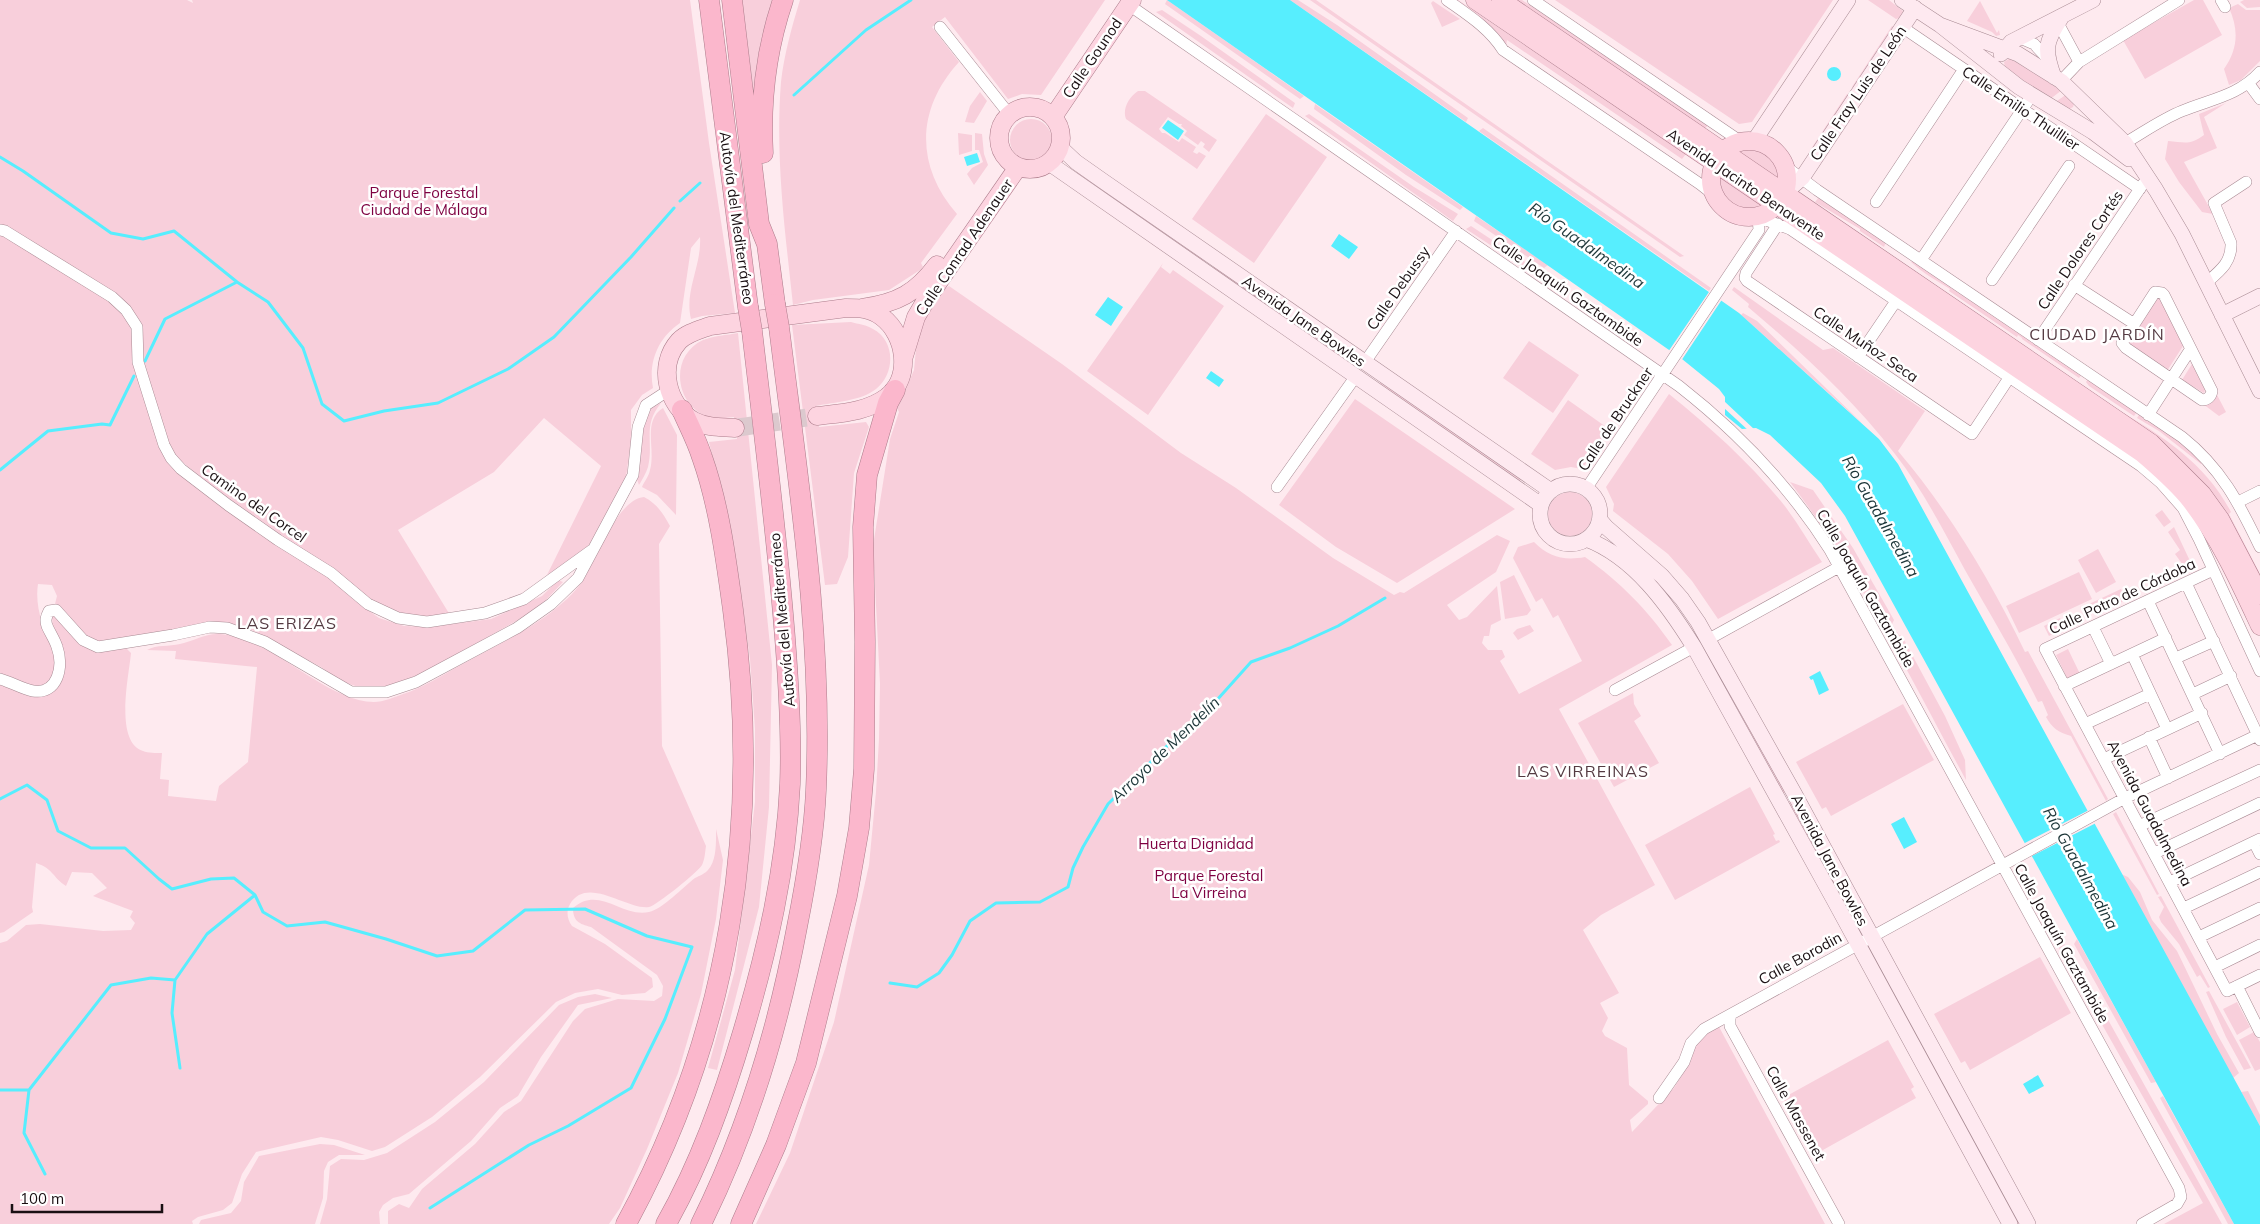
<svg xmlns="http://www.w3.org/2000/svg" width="2260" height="1224" font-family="Mulish,sans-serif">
<rect width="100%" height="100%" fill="#feeaef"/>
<path fill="#f8cfdb" d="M0,0h187l6,3 -1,-3h498l19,143 26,170 -33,3 -11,3c-7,-28 11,-54 9,-82l-9,11 -11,75c-22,15 -32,39 -27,65l-11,7 -11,15v31l-5,36 -38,72 -41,26 54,-109 -57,-48 -50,54 -96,58 52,85 -13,2 -24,-1 -26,-7 -26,-16 -30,-25 -100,-66 -57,-47 -7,-15 -11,-33 -9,1 15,41 16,22 48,38 103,68 25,23 25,18 25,8 25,1 62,-8 51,-23 16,-16 5,2 -17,18 -21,16 -100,56 -37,15h-30l-19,-7 -18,-13 -69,-37 -34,-7 -117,19c-29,-8 -25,-27 -46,-38l2,-8 -5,-11 -14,-1c-2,13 0,26 4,38 2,6 7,11 9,17 6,15 11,47 -11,49 -13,1 -29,-10 -40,-15z
M742,0h31l-14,52 -5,43z
M800,0h305l-64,95 -19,-1 -14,5 -63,-82 -13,10 27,35c-43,47 -44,104 -2,152l-36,49 2,4 -3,3 -31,20 -76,10 -20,5c-8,-74 -18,-149 -12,-223 3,-27 11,-56 19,-82z
M1167,0l137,96 -4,3 -135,-95z
M1290,0h8l39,25 131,93 -2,4z
M1310,0h6l368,256 -4,1z
M1452,0h6l228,154 -4,5 -175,-119 -1,6z
M1516,0h6l186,125 -4,5z
M1555,0h278l-81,122 -13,2z
M1868,0h21l15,12 -4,6 -4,1z
M2194,0h9l19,35 -77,44 -22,-39z
M2244,0h16v7l-13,1 -7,-6z
M1433,1l27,18 -18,8 -11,-24z
M1980,1l17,32 2,-3 1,5 -4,1 -4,-4 -25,-11z
M2238,4l8,6h14v51l-19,19 -12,5 -5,-16c14,-20 15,-39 5,-61z
M1162,10l39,26 94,67 -2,5 -137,-96z
M1892,26l2,1 -40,61 -2,-1z
M2010,58l52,32 -13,10 -44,-32 -1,-6z
M1138,91h7l72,49 -8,12 -6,-5 2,-3 -4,-3 -3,4 -14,-10 3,-4 -6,-5 1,-2h-3l-11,-7 -9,12 3,4h3l14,9 3,-4 14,9 -3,5 4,2 2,-2 7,4 -9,13 -71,-50c-4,-10 3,-22 12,-28z
M980,92l7,9 -13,22 -9,-1 5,-16z
M1847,94l2,1 -38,58 -2,-1z
M2067,94l7,10 -1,3 -5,3 -14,-7z
M2226,103l-22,14 13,31 -33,14 29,52 -11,-2 -23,-30 -14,-23 3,-18c16,1 21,5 36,-6l-5,-21z
M1315,104l148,103 -3,3 -54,-35 -92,-66z
M1266,114l61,43 -73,106 -62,-44z
M1309,114l105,73 44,27 -5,7 -148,-105z
M1010 140a21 21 0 1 1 42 0a21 21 0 1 1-42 0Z
M1483,128l228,160 -2,3 -230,-160z
M958,133l14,2v16l-13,4z
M975,133l7,1 2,20 4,11 -14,20 -7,-11 5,-6 11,-6 -4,-12h-4z
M1740,145c21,1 40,14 41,36l-49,-33z
M1079,170l127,88 -3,4 -127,-88z
M1718,170l46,35c-18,10 -41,-2 -48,-20z
M1819,197l67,45 -2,5 -24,-16v-2l-45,-27z
M1476,216l72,49 -4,3 -70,-47z
M1471,226l68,45v6l-73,-48z
M1913,261l169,113 -3,4 -57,-39v-1l-4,-3 -1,2 -68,-46 1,-2c-13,-8 -26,-15 -39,-27z
M1163,263l-2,4 9,7 3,-4 51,36 -76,109 -61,-44z
M1215,264l129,90 -4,4 -128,-89z
M949,286l113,78 119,89 55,35 97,70 61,37 6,-3 4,1 93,-58 13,6 -14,31 -49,33 12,15 8,-3 30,-31 4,34 -10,5 -2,11h-5l-2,7 6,7h14l3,7 -5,4 19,33 63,-33 -24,-46 -5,3 -11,-20 -6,4 -23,-44 5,-11 16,-5c15,15 30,19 51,15 36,26 61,51 87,88l-113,64 96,176 -54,30 -18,15 36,63 -19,10 8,15 -6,13 3,5 22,12 2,37 19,16v3l-18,16 2,12 42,-44 16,-26 3,-14 9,-12 16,-11 107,199h-1069l34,-71 44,-131 35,-157 7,-73 3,-53 1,-55 -7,-138 17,-107 9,-27 -2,-4 17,-38 3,-32 9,-22 18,-27z
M1734,287l89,63 10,-2 92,63 -27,40c51,60 93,130 127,201l3,-1 80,148 -2,2 -35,-65c-13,-4 -19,-8 -25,-19l2,-2 -6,-14 -4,1c-22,-45 -48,-88 -73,-132 -22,-40 -42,-80 -70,-116 -43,-56 -94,-102 -147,-147l1,-3 -17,-14z
M2155,298l5,1 23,47 -16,25 -39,-27z
M1743,313l14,8 106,103 -122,-109z
M851,322c7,2 16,3 22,7 23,12 22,45 3,60 -15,12 -41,13 -60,17l3,21 47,-5 3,5 -15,46 -6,84 -11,27 -12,1 -33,-260z
M738,333l34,332 -3,142 -10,100 -42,163 -9,-2 27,-98 20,-168v-73l-5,-70 -11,-77 -14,-74 -16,-66 28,-3 -3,-22c-5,0 -11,2 -16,2 -41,-4 -53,-61 -15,-79 10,-4 24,-5 35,-7z
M1529,341l50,34 -26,38 -50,-35z
M2192,364l13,26 -1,3 -22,-13z
M2088,379l49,33 -3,4 -45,-30 -3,-4z
M1382,380l140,98 -3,4 -140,-97z
M2084,386c11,8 24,19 34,24 45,26 88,54 113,102l-2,2 30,58 1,12 -177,-195z
M2216,393l10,19 -7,4 -16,-12z
M1669,394c42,34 81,69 115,111 14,18 25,38 38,57l-104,57 -26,-38 -24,-27 -55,-43 1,-7 -8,-17z
M1355,399l160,110 -118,74 -61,-36 -57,-42z
M1568,400l41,29 -27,40 -11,-2 -16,3 -24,-16z
M661,403c-19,23 -7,39 -13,64 -2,6 -6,13 -9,18l-3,-8 7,-55 7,-13z
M663,408l14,27 -1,80 -19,-20 -15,-8c2,-5 7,-11 8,-17 6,-21 -8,-49 13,-62z
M2140,413l40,28 24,20 -3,3 -42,-33 -22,-13z
M1790,482l23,8 40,58 41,72 -2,4 7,11 3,1 43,80 20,44 1,20c-55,-101 -106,-206 -176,-298z
M1548 514a22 22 0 1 1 44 0a22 22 0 1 1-44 0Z
M644,497c13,7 19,16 26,29l-11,18 3,202 44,100c-1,6 -1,13 -4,19 -3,6 -46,41 -53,42 -22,3 -62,-32 -79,-3 -4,7 -3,15 2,22l33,18 47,34 1,9 -8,6 -23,2 -24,-6 -23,4 -19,9 -76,75 -48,40 -47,30 -13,4 -34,-11 -17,-3 -65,15 -14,22 -10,29 -9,7 -25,7 -6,4 1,3h-193v-281l7,-2 19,-16 14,-1 63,7 28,-1 4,-7 -5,-6 3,-6 -40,-15 14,-8 -15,-15 -20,-1 -6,14c-14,-9 -12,-17 -30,-23l-4,44 1,5 -29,20 -4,1v-252l21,9 38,-5 -7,-68 5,-1 24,28 45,4 5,5c-2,23 -17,89 12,98 5,2 13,2 19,2l-2,26 9,1 -1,16 48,5 3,-15 29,-24 9,-95 -82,-8 1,-8 -29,-1c10,-6 22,-3 33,-6 14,-3 25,-11 40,-10 54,4 102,66 154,68 9,0 21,-5 29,-8 20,-6 39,-19 58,-29 39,-22 94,-46 121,-83 15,-22 34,-82 62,-85z
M2162,510l9,12 -7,5 -9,-12z
M2174,527l16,34 -7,4 -8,-11 5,-4 -12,-18z
M2098,549l18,33 -20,11 -18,-33z
M2079,572l13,27 -73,34 -13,-27z
M1514,575l17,35 -4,5 -22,4 -5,-37z
M2121,589l5,11 -32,15 -5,-11z
M2060,618l5,10 -16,8 -5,-10z
M1530,625l4,6 -16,9 -5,-7 4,-4z
M2068,649l12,25 -12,6 -12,-25z
M1714,661l72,131 -5,2 -72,-130z
M1633,693l1,11 7,12 -7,5 25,42 -45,24 -36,-64z
M1903,704l31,56 -103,56 -5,-9 -4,2 -26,-47z
M2120,758l13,25 -7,3 -12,-25z
M1750,787l25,47 -2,1 3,6 3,-1 1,2 -105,58 -30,-55z
M1791,802l71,129 -2,4 -73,-131z
M2116,812l43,82 -2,1 -44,-81z
M716,829l7,31 -7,59 -15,75 -23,79 -31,76 -27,59 -11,16h-221v-13l11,-7 10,4 13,-19 53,-45 29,-32 17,-11 52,-80 12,-12 33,-10 36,2 8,-5 1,-10 -6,-11 -66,-48c-12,-3 -18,-6 -18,-19 26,-23 49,10 76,4 14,-3 34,-25 46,-34 4,-2 11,-5 13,-8 9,-10 8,-29 8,-41z
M2121,874l7,3 12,15 12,28 25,31 40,83 22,39 -6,5z
M2161,896l49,91 -2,1 -8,-13 -3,2 -18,-33 -18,-22 -2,-5 5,-10 -6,-10z
M2052,936h4l12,12 154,276h-58l39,-21z
M2077,939l79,143 -5,1 -77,-139z
M2040,957l31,56 -101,57 -5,-9 -4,2 -27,-49z
M2209,991l42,77 -7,2 -18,-33 -20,-45z
M595,994l17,4 -34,7 -37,52 -23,39 -18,12 -29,33 -62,53 -16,4 -10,7 -4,7 1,12h-60l7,-25 3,-33 11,-7 23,1 23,-7 48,-31 49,-40 75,-77 19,-8z
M2237,1002l13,25 -13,8 -14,-26z
M2254,1032l6,10v27l-5,2 -16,-31z
M1888,1040l26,47 -3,2 5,9 -102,57 -31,-57z
M1932,1060l90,164h-5l-89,-162z
M2248,1091l12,24v11l-19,-34z
M2163,1096l71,128h-6l-68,-126z
M320,1144l14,1 31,10h-26l-11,7 -4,9 -1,27 -8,26h-116l2,-4 30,-7 10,-12 3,-19 15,-26z"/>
<path fill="#57eefe" d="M1167,0h123l449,313 140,126 19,25 362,662v98h-26l-389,-708 -24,-33 -51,-48 -14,-7 -14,1 -17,-14v-18l-6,-8 -37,-30z
M1827 74a7 7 0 1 1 14 0a7 7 0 1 1-14 0Z
M1168,120l16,11 -6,9 -16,-12z
M977,153l3,9 -13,4 -3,-9z
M1339,234l19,13 -9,12 -18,-13z
M1108,297l15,10 -12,19 -16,-11z
M1211,371l13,9 -5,7 -13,-9z
M1820,671l9,19 -10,5 -6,-16 -2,1 -2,-3z
M1904,817l13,25 -13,7 -13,-25z
M2038,1075l6,11 -15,8 -6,-10z"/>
<path fill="#feeaef" d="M1711,289l12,9 -42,63 -13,-9z
M1724,401l31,29 -6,1 -25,-23z
M2089,810l7,13 -66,34 -7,-13z"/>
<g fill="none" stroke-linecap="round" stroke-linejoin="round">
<path stroke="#57eefe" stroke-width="3" d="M794,95l72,-65 45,-30
M0,157l23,14 88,62 32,6 31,-8 63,51 31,20 35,46 19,56 22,17 40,-10 54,-8 70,-34 46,-32 77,-80 43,-49
M680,201l20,-18
M145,361l20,-42 72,-37
M0,470l48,-39 54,-7 8,1 24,-49
M0,799l27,-14 20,15 11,31 33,17h34l34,31 13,10 39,-10 23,-1 21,17 8,17 24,14 38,-4 61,17 51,17 36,-5 52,-41 60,-1 62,27 45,11 -27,72 -34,69 -63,38 -39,19 -99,63
M175,980l-3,33 8,55
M890,983l27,4 22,-14 13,-18 18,-34 26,-18 44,-1 28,-15 5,-19 10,-21 25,-43 58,-57 42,-37 43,-48 39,-14 48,-22 47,-28
M0,1090h29l82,-105 40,-7 24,2 32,-46 48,-39
M29,1090l-5,43 21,41"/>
<path stroke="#dcc9ce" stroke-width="18" stroke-dasharray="18 9" stroke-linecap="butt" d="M735,428l82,-12"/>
<g stroke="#a88a93" stroke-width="12">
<path id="street" d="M1447,0c21,15 42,28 56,50l197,134 14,11
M1533,0l207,141
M2221,0l4,7
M1129,5l550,381c59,46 111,101 151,164l349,638 2,9 -4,7 -35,20
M2058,23l21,39
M940,27l69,87
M1902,27l238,162
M2020,38l14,6 13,14
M2061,81l18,-19 100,-62
M2249,84l11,15
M2125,143c19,-11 37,-24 57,-32 29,-12 56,-15 78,-39
M1785,166l32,24 365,247c39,31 57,66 78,110
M1876,202l88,-133
M1778,224l-32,49 -1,5 2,3 225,153 37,-56
M0,230l5,1 107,66 14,13 11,17 1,35 26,83 7,13 10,11 47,36 50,35 53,33 37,31 30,14 29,4 58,-9 39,-14 68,-49
M1921,260l111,-165
M1992,280l77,-114
M2206,283c14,-12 26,-21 25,-40l-17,-40 32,-21
M2074,285l59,38
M2155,292l7,1 2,2 48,96c-1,6 -5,9 -10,9l-76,-52 -4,-5z
M2038,340l105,-156
M1858,357l38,-56
M1365,362l91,-131
M2148,415l42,-65
M1277,487l79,-111
M1586,489l173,-259 -1,-13 32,12 351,237 20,17 22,25 16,31 61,132
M2238,502l22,-11
M2213,570l-168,79 182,342 33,-16
M2186,583l74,157
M2148,601l72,153
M2093,627l18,37
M1709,639l130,-72
M2132,654l35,75
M2176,658l38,-17
M0,679c11,3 22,10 33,12 25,4 31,-25 24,-44 -2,-7 -7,-14 -10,-21 -2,-6 -1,-9 2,-15l7,-1 27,30 15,7 75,-12 37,-8 17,1 38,14 86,50h35l30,-10 101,-54 34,-24 27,-26 55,-103 5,-48 8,-22 23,-15
M2064,686l102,-48
M1615,690l79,-43
M2193,694l38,-18
M2085,724l65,-30
M2149,737l19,41
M2104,759l98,-46
M2139,826l121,-56
M2254,842l6,12
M2155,853l105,-50
M2170,882l90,-43
M2184,908l76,-36
M2199,937l61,-29
M2215,967l45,-22
M2237,986l23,46
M1730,1016v10l109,198
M1659,1098l25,-36 7,-19 13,-14 421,-231 135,-64"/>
</g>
<g stroke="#a88a93" stroke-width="16">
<path id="secondary" d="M1902,0l38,25 79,62 74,45 36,27
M1940,25l78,29 43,27 64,62 31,47 26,44 78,157
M2001,54l10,-12 82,-42
M2054,77c-10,-27 -9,-35 7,-59
M1754,141l94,-141
M1060,147l16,15 27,19 448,310
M1049,163l492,342
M1785,193l17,-15 113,-170
M2222,315l38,-19
M1540 514a30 30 0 1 1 60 0a30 30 0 1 1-60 0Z
M1600,520l6,7 56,49 20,23 16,23 96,171 234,431
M1586,539c48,18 82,66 108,108l140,253 176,324"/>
</g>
<g stroke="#ac7c8b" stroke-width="19">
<path id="primary" d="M1475,0l667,453c17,15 35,30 49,48 29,38 49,82 69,125
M1501,0l650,443 51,51 18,25 40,76
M999 138a31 31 0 1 1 62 0a31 31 0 1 1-62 0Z
M1053,117l79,-117
M1711 179a38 38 0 1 1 76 0a38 38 0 1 1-76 0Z
M862,308c36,-5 54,-15 75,-43
M904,356l12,-39 10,-17 92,-133
M735,428c-13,-1 -28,0 -41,-7 -27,-15 -37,-56 -15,-80 8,-8 20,-11 31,-15l136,-18c13,0 25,0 36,9 24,18 30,60 5,80 -20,15 -46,16 -70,19"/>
</g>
<g stroke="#ac7c8b" stroke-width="21">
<path id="highway" d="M709,0l39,307
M732,0l27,224 8,20 8,60
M763,153c-3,-53 3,-103 20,-153
M626,1224c104,-190 136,-400 107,-614 -7,-51 -14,-105 -31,-153 -5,-16 -13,-31 -20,-47
M666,1224c34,-60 57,-125 77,-192 24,-81 43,-163 47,-248 2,-56 -2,-113 -7,-170 -8,-94 -20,-189 -31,-283
M701,1224c46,-93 77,-195 96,-297 9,-45 17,-91 19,-137 7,-155 -18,-309 -37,-463
M741,1224l35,-79 30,-82 41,-167 12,-68 5,-59 1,-127 -2,-115 4,-52 21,-72 7,-13"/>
</g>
<use href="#street" stroke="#fff" stroke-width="11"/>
<use href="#secondary" stroke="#fee9f0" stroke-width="15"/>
<use href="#primary" stroke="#fdd4e0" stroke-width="18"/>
<use href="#highway" stroke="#fbb7cc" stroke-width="20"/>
<g stroke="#ac7c8b" stroke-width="21" stroke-linecap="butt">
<path id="highway-bridge" d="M775,304l4,23
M748,307l4,24"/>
</g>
<use href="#highway-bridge" stroke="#fbb7cc" stroke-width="20"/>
</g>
<g text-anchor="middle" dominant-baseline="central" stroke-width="5" stroke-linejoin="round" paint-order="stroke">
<g font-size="15" fill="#190f12" stroke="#fff">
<text transform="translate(1092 58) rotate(-56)">Calle Gounod</text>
<text transform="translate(1858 93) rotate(-56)">Calle Fray Luis de León</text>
<text transform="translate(2021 108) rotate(34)">Calle Emilio Thuillier</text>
<text transform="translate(1746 184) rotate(34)">Avenida Jacinto Benavente</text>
<text transform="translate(737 218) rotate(82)">Autovía del Mediterráneo</text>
<text transform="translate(964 247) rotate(-56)">Calle Conrad Adenauer</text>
<text transform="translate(2080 250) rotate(-56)">Calle Dolores Cortés</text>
<text transform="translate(1398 288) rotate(-55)">Calle Debussy</text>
<text transform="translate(1568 291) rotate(35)">Calle Joaquín Gaztambide</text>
<text transform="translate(1304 321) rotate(35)">Avenida Jane Bowles</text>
<text transform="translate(1866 344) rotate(34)">Calle Muñoz Seca</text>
<text transform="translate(1615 419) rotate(-56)">Calle de Bruckner</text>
<text transform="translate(254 503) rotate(35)">Camino del Corcel</text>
<text transform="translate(1866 588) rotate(60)">Calle Joaquín Gaztambide</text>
<text transform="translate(2122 596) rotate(-25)">Calle Potro de Córdoba</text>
<text transform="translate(782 620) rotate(-95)">Autovía del Mediterráneo</text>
<text transform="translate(2150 813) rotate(62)">Avenida Guadalmedina</text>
<text transform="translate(1830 860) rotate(62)">Avenida Jane Bowles</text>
<text transform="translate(2062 943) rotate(61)">Calle Joaquín Gaztambide</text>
<text transform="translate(1800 958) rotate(-29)">Calle Borodin</text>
<text transform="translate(1796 1113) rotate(61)">Calle Massenet</text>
</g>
<g font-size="15" fill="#7e0041" stroke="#fff">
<text x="424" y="192">Parque Forestal<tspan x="424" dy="17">Ciudad de Málaga</tspan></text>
<text x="1196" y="843">Huerta Dignidad</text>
<text x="1209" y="875">Parque Forestal<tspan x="1209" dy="17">La Virreina</tspan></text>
</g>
<g font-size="16" font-style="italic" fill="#1c3538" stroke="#fff">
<text transform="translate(1587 245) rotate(35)">Río Guadalmedina</text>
<text transform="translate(1881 516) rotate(60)">Río Guadalmedina</text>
<text transform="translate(1165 749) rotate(-44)">Arroyo de Mendelín</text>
<text transform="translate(2081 868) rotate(61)">Río Guadalmedina</text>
</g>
<g font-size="16" letter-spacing="1" fill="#543a42" stroke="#fff">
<text x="2097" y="334">CIUDAD JARDÍN</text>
<text x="287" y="623">LAS ERIZAS</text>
<text x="1583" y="771">LAS VIRREINAS</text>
</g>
</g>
<path d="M12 1204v8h150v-8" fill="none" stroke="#190f12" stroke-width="2.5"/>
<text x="20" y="1204" font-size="15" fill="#190f12" stroke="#ffffff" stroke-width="4" paint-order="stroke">100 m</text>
</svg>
